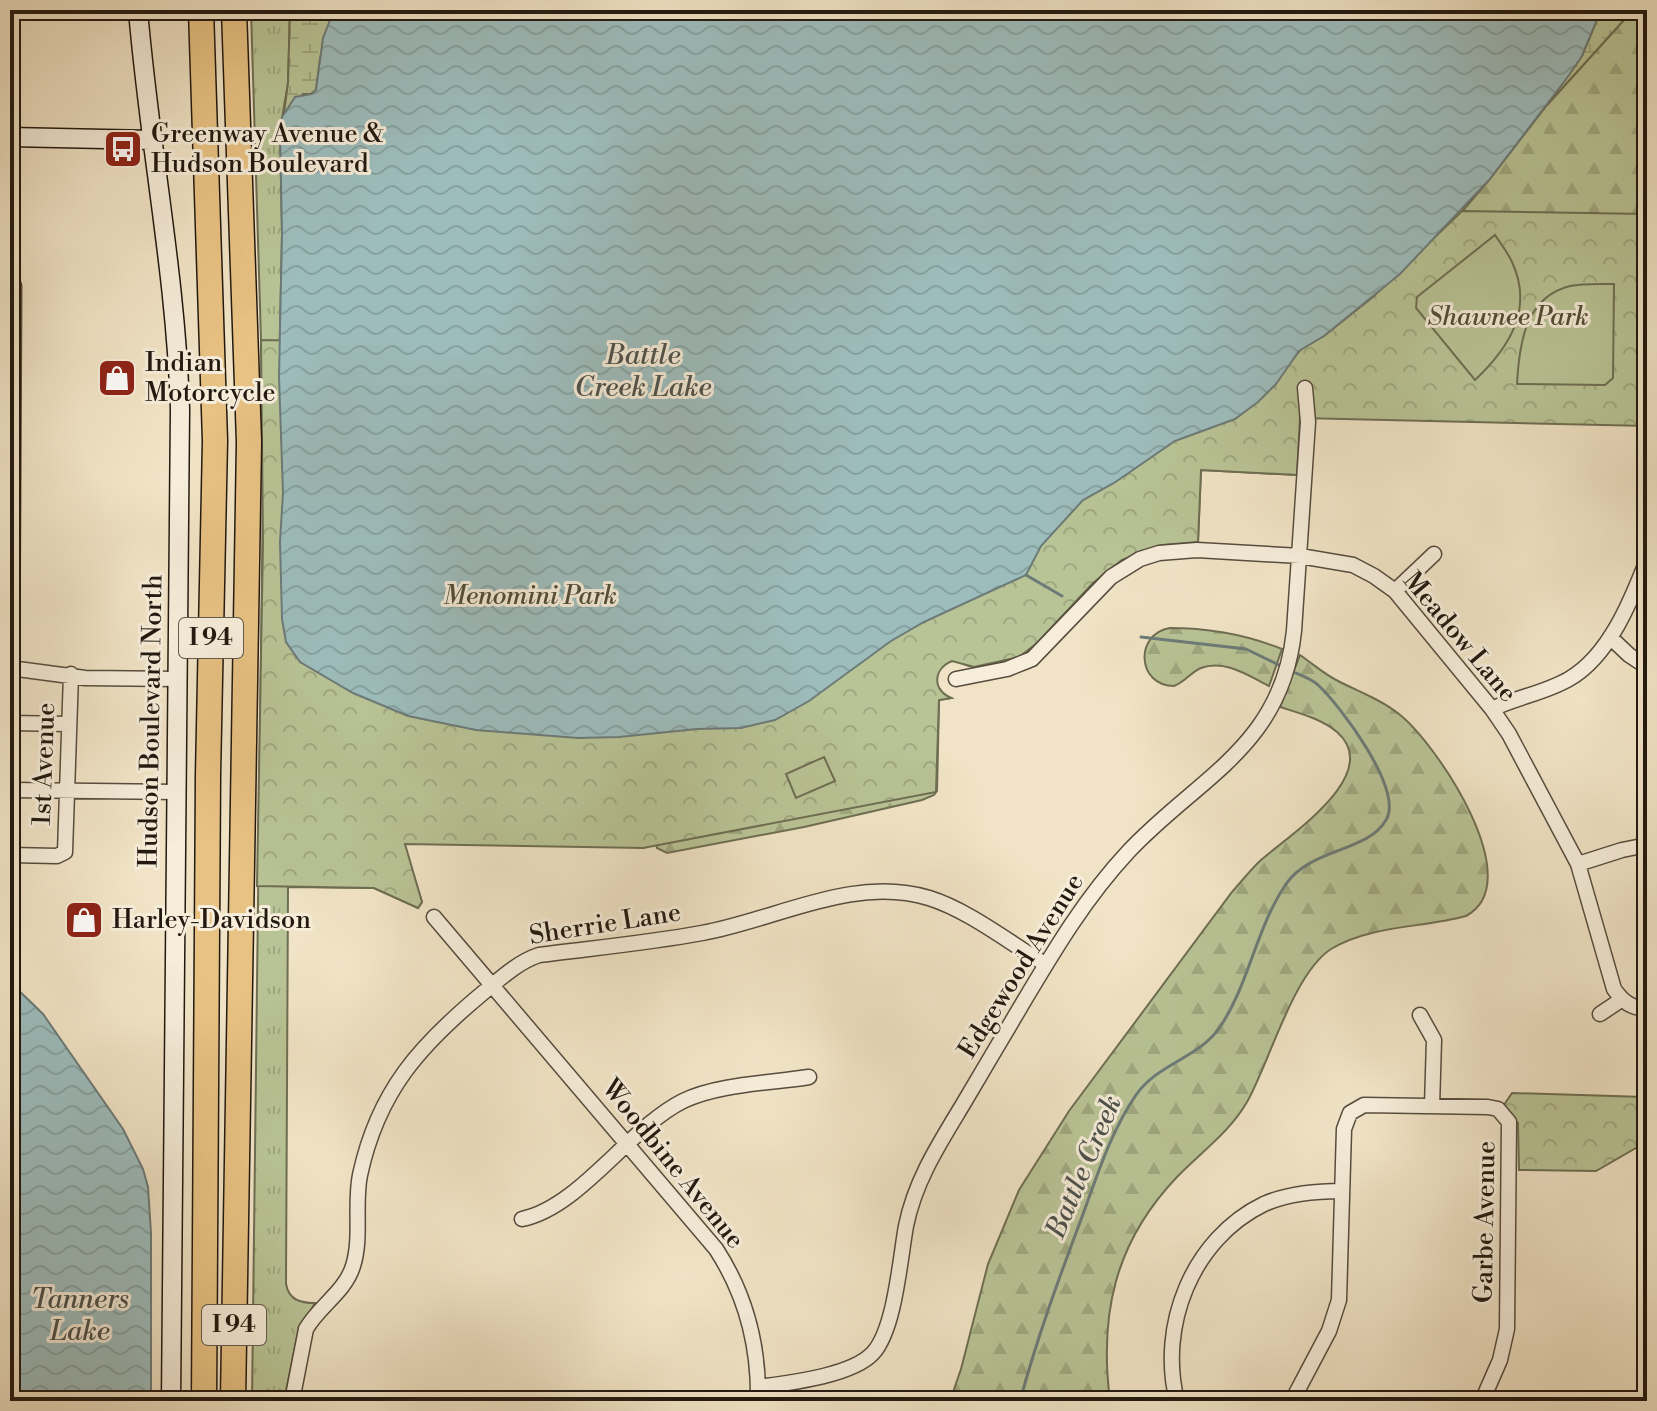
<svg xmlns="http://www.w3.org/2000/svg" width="1657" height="1411" font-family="'Libre Bodoni',serif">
<defs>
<pattern id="grass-tufts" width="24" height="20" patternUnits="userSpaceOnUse" patternTransform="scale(2)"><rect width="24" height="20" fill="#b9c496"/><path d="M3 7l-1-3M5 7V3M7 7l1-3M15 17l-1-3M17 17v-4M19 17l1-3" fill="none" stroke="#9fa880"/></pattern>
<pattern id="forest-firs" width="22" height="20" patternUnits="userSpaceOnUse" patternTransform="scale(2)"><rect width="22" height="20" fill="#b9c496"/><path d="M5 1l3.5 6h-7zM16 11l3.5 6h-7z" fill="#9fa880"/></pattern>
<pattern id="wetland-marsh" width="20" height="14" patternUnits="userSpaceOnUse" patternTransform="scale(2)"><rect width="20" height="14" fill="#b9c496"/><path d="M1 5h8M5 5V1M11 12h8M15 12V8" fill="none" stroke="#9fa880"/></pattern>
<pattern id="park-crowns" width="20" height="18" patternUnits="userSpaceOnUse" patternTransform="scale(2)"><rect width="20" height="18" fill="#b9c496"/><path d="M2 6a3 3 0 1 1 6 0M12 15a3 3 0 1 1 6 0" fill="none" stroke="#9fa880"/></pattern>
<pattern id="water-waves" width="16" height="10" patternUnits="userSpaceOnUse" patternTransform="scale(2)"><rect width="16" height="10" fill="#9dbdbd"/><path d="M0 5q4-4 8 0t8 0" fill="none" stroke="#87a2a1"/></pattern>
</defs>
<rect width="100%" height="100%" fill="#f1e4c6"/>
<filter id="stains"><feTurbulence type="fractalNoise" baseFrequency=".0025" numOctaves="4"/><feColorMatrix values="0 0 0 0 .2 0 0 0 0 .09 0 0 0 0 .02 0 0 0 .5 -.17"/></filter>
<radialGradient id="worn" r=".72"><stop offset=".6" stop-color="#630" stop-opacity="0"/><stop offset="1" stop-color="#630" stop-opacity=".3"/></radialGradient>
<path fill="url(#grass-tufts)" stroke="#6e6e53" stroke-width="2" d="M251,10h39l-2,73 -8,47 2,104 -3,143 896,64 122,34 -96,-5 -3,72 -27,1 -28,7 -8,-10c-17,21 -37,38 -56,58 -15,15 -38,49 -57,57 -9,4 -40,13 -49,12 -10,-1 -18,-11 -29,-3 -14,11 -7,28 7,34l-12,2 -1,49 -295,99 -252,-44 31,98 -4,6 -44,-20 -86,-1 -2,397c3,16 14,19 29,19l-17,29 -14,69h-32l11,-913 -2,-148z"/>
<path fill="url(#forest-firs)" stroke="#6e6e53" stroke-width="2" d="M1633,10h14v217l-188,-12 30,-35 58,-75z
M1170,628c38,0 77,7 112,21l-13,37c-20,-10 -44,-27 -68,-18 -10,4 -16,14 -27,18 -37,0 -40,-52 -4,-58z
M1300,655c13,9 25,20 40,27 20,10 42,18 59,32 37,29 131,168 67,202 -43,12 -96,9 -135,33 -38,25 -61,112 -84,153 -18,31 -46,50 -70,75 -62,65 -78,137 -67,224h-160l11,-32 27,-105 31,-74 50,-79 163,-219c10,-11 19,-23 29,-32 27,-24 124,-86 76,-128 -15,-13 -38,-19 -57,-25z
M938,749l-1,42 -3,4 -12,5 -118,27 -137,26 -10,-5 -1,-4z"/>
<path fill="url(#wetland-marsh)" stroke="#6e6e53" stroke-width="2" d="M290,10h44l-14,49 -4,31 -5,4h-8l-19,19 4,-30z
M1601,10h32l-86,95 35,-49z"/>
<path fill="url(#park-crowns)" stroke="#6e6e53" stroke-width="2" d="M1462,211l185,3v212l-347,-8 -3,57 -96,-5 -3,72 -36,3 -40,15 -29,23 -57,61 -17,13 -45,10 -22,-6c-19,8 -20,29 -1,37l-12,2 -3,92 -293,56 -238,-4 17,58 -4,6 -44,-20 -117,-2 6,-344 -2,-202 1033,18 8,-10 22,-12 49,-39z
M1512,1093l132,4 -1,43 4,4v14l-11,-10 -40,23 -77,-1 -1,-47 -14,-18z"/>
<path fill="#b9c496" stroke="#6e6e53" stroke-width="2" d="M1495,235c6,9 13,18 17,27 22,47 -3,86 -37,118l-59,-72 1,-11z
M1614,284l-1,94 -8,7 -88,-1c2,-39 8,-87 53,-98 14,-3 30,-2 44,-2z
M824,757l11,24 -39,17 -10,-24z"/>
<path fill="url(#water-waves)" stroke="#6c7b78" stroke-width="2" d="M334,10h1267l-19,46 -15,22 -78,102 -89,94 -76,62 -25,15 -23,33 -18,18 -23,17 -60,22 -61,42 -31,17 -42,46 -15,29 -102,47 -33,19 -82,60 -34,19 -34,8 -44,1 -78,8 -41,1 -102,-8 -68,-14 -55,-23 -53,-31 -14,-20 -4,-23 -2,-77 3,-49 -4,-116 3,-143 -2,-104 2,-13 13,-20 16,-3 5,-4 7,-52z
M10,982l33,32 80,115 20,40 5,18 3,46v168h-141z"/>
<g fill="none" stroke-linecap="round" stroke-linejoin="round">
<path stroke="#6c7b78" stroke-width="3" d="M273,10c15,17 36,6 57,8
M1026,575l36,21
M1141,637l105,12 35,17
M1020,1401c17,-63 39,-123 62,-184 15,-41 29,-86 54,-122 21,-31 63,-37 84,-68 29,-43 36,-99 66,-143 25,-36 82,-32 100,-64 18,-30 -46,-115 -68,-135 -7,-7 -18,-10 -27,-14"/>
<g stroke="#564c3e" stroke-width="17">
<path id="street" d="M10,277l4,9 -2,382
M1395,591l39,-37
M1610,637l19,18 18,12
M10,668l75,10 93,1
M956,679l51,-10 25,-10 79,-82 29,-18 19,-6 38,-3 103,6 53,9 21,11 21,15 97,118 17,25 69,130 36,125c9,13 17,19 33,20
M1492,709c25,-12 53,-16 77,-30 40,-23 62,-78 78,-119
M10,723l59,1
M10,790l166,2
M10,855l47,1 8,-4 6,-178
M1578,864l44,-14 25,-5
M434,917l282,332c30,46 43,97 42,152
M1600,1014l21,-14
M1420,1015l14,25 -2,66
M522,1219c58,-12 107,-91 161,-118 34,-17 88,-18 126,-24
M758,1387c30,-4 94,-11 115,-34 22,-24 27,-94 33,-127 9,-45 33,-82 56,-120 21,-35 41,-70 62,-105 31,-52 62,-104 104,-149 69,-74 154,-105 166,-221l14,-209 -3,-34
M292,1401l14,-72c13,-23 39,-37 47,-63 9,-28 1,-62 7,-91 18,-84 60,-130 124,-183 17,-14 34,-30 55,-37 54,-7 109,-12 163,-22 74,-13 150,-58 227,-35 39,12 81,45 116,66
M1177,1401c-19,-75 15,-162 87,-197 25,-11 52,-13 78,-13
M1292,1401l37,-70 10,-31 5,-171 6,-16 14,-8 124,2 10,2 11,13 -2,207 -7,31 -18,41"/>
</g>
<g stroke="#221910" stroke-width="21">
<path id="secondary" d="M138,10c11,134 38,265 42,399l-9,992
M10,137l142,3"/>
</g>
<g stroke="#221910" stroke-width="27">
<path id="highway" d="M201,10l14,431 -7,334 -4,626
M233,1401l16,-959 -15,-432"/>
</g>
<use href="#street" stroke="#f6edda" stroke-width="14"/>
<use href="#secondary" stroke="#f6edda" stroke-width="18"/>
<use href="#highway" stroke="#e8c283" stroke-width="24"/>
</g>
<defs>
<g id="bus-square" transform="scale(2)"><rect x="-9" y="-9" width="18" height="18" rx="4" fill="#8f2418" stroke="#f6edda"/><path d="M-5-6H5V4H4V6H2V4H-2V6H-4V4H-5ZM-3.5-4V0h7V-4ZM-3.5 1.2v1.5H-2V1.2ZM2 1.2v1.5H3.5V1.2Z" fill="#fff"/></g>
<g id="shop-square" transform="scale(2)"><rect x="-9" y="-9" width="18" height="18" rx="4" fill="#8f2418" stroke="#f6edda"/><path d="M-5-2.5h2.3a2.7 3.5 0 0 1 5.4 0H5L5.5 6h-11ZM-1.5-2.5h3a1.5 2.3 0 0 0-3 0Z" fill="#fff"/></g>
</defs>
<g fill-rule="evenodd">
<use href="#bus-square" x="123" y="149"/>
<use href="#shop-square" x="117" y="378"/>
<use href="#shop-square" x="84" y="920"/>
</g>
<g text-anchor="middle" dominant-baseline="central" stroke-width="6" stroke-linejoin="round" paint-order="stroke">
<g fill="#f6edda" stroke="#62594d" stroke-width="2">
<rect x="179" y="618" width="64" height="40" rx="6"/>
<rect x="202" y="1305" width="64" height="40" rx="6"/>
</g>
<g font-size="24" font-weight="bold" fill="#221910">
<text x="211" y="638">I 94</text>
<text x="234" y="1325">I 94</text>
</g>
<g font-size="26" fill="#221910" stroke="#f6edda" text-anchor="start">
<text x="151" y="134">Greenway Avenue &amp;<tspan x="151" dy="30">Hudson Boulevard</tspan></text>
<text x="145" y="363">Indian<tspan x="145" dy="30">Motorcycle</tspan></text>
<text x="112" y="920">Harley-Davidson</text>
</g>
<g font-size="26" font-style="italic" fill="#4f4c38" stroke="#f6edda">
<text x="1508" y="317">Shawnee Park</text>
<text x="530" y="596">Menomini Park</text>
</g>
<g font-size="26" fill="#221910" stroke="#f6edda">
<text transform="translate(1460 637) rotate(50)">Meadow Lane</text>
<text transform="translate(151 721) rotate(-89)">Hudson Boulevard North</text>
<text transform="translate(44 764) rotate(-88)">1st Avenue</text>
<text transform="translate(605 924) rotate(-9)">Sherrie Lane</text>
<text transform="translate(1021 966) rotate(-58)">Edgewood Avenue</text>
<text transform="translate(673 1164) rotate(51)">Woodbine Avenue</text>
<text transform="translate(1485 1222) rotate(-89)">Garbe Avenue</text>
</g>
<g font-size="28" font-style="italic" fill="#4d524d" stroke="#f6edda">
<text x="643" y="355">Battle<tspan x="643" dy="32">Creek Lake</tspan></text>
<text transform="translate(1084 1167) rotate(-67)">Battle Creek</text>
<text x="80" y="1299">Tanners<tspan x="80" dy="32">Lake</tspan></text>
</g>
</g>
<rect width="1657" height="1411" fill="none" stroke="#f1e4c6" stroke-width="40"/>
<rect x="12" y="12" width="1633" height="1387" fill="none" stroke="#221910" stroke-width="4"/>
<rect x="20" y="20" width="1617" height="1371" fill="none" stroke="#221910" stroke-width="2"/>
<rect width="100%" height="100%" filter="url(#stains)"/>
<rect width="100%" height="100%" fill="url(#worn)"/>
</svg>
